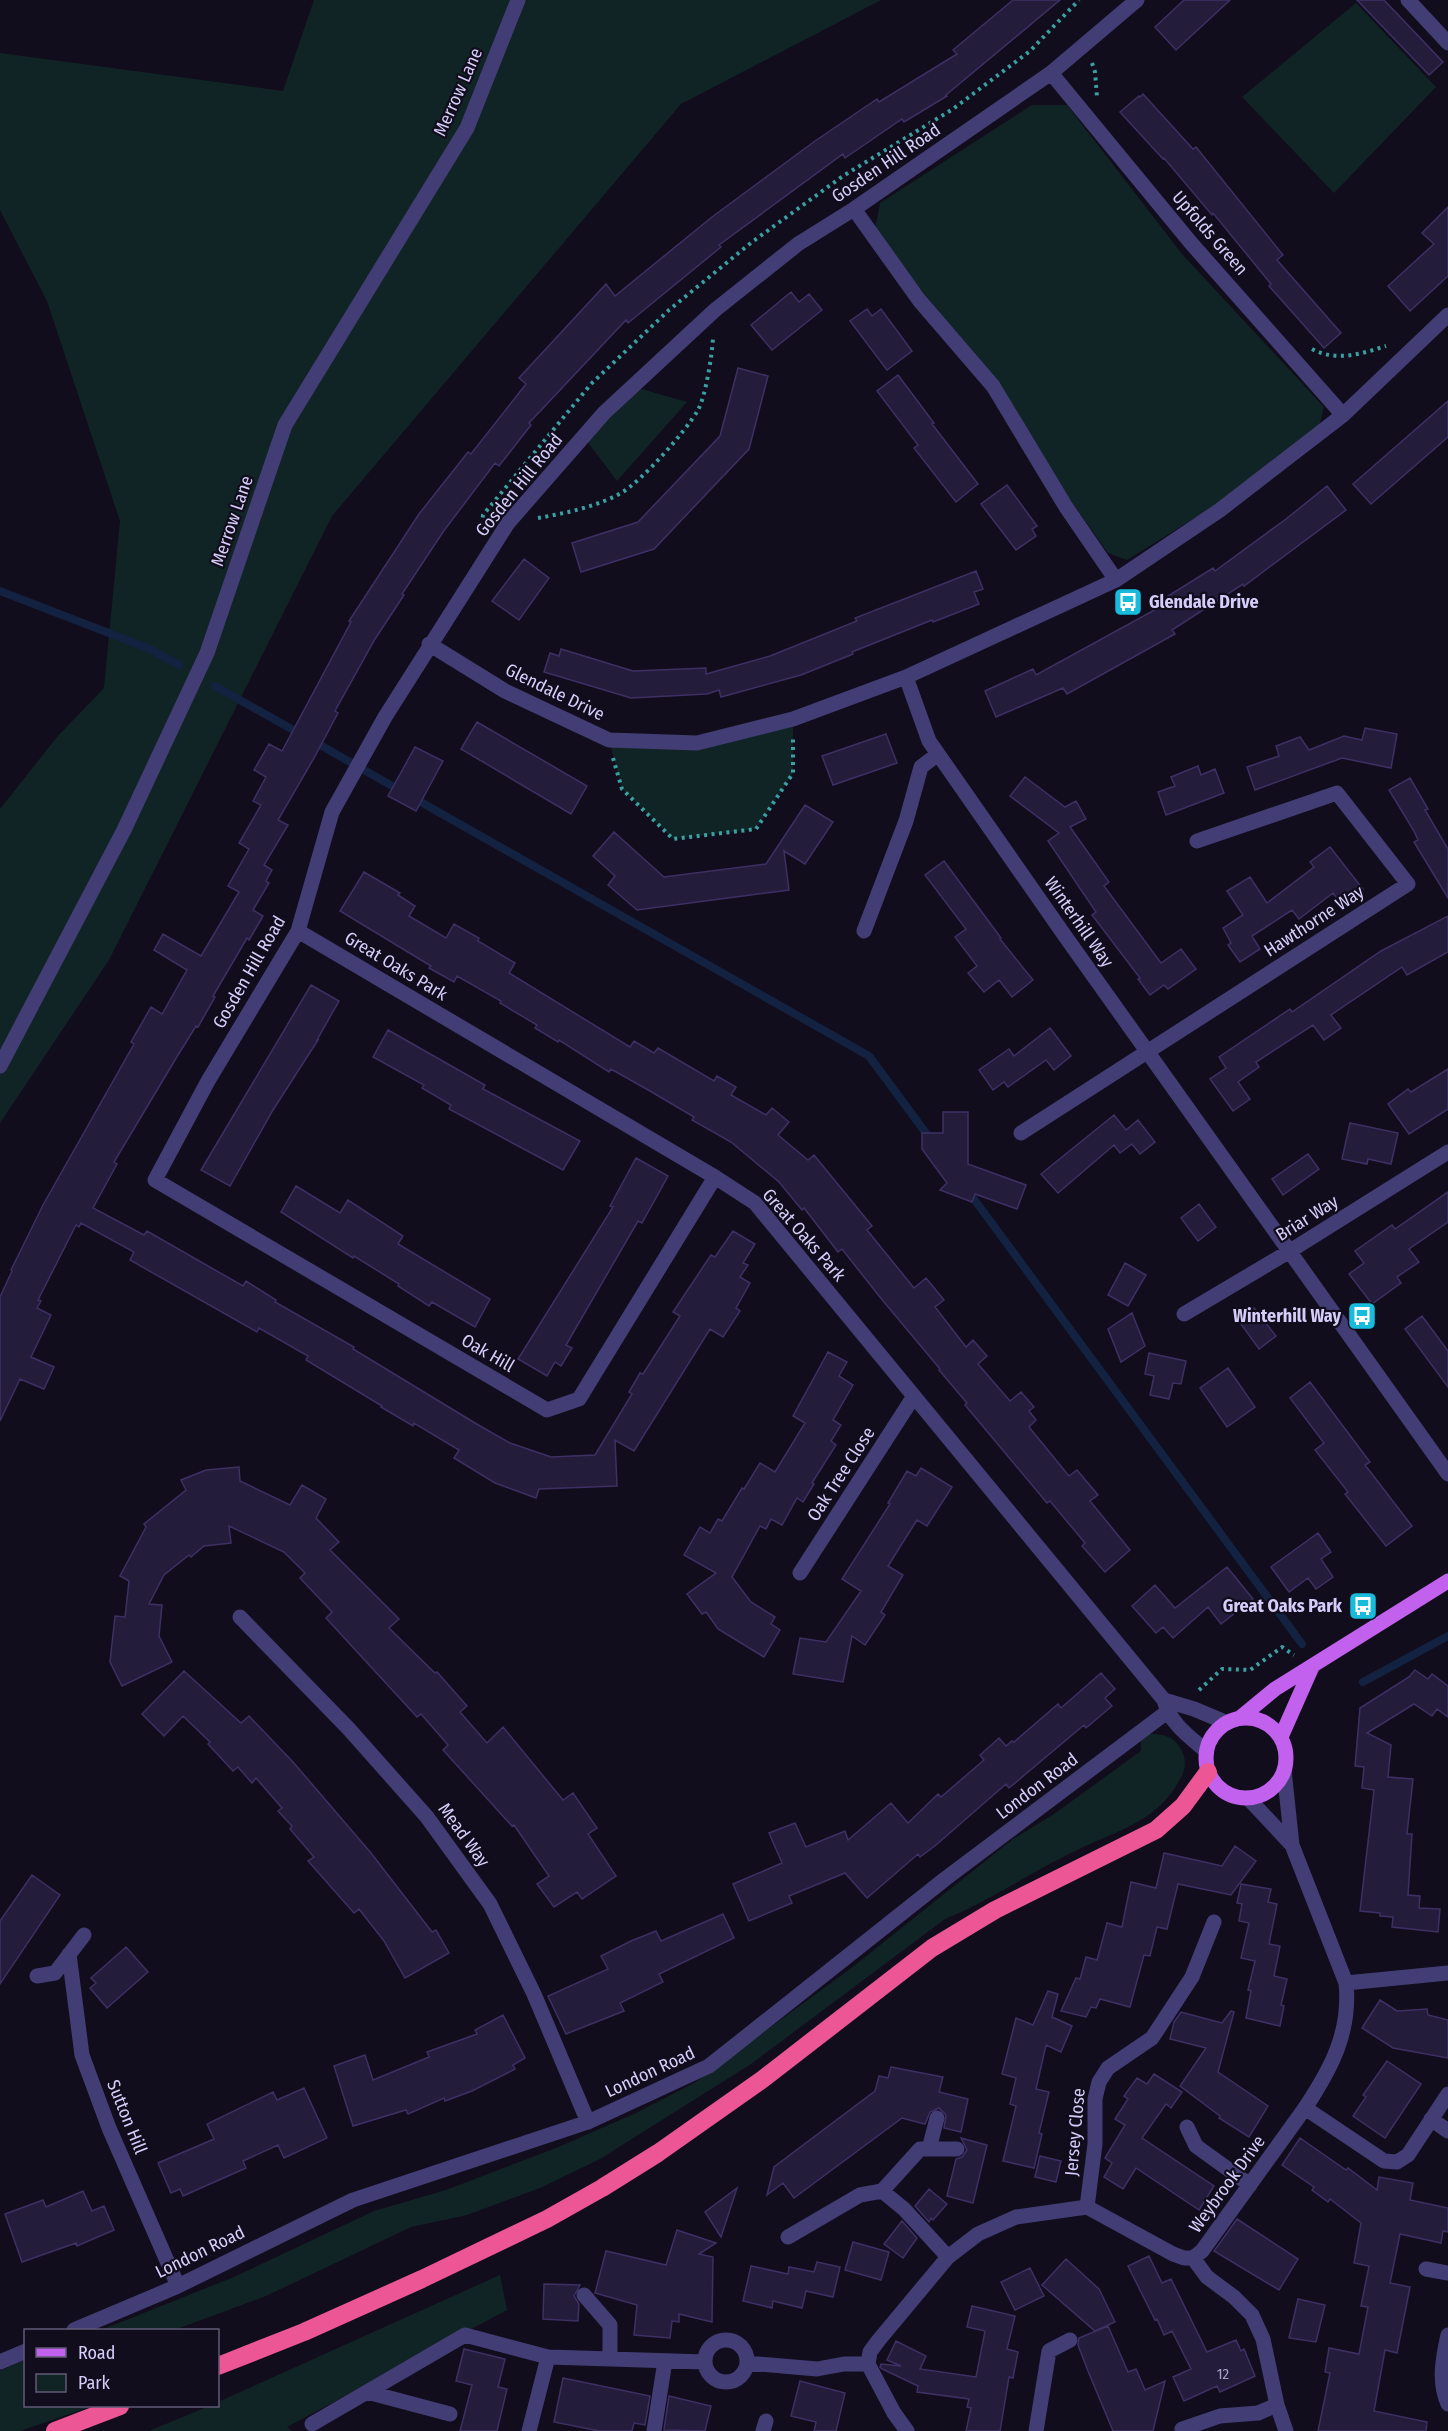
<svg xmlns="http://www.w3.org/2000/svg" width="1448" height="2431" font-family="'Fira Sans Condensed',sans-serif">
<rect width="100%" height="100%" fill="#110d1c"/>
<path fill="#112425" d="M314,0h567l-200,104 -349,412 -223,444 -109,163v-314l57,-72 47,-49 16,-167 -73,-220 -47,-91v-157l283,38z
M1356,3l80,84 -102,106 -92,-96z
M1032,105h35l115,149 142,153 -5,20 -81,64 -111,69 -19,-7 -172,-243 -61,-81 5,-26z
M638,388l49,14 -70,79 -30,-40 24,-28z
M793,719v54l-37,56 -83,10 -51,-50 -13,-49 88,3z
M1148,1734c16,0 26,2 34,17 5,10 3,21 -3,30 -23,43 -68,51 -108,72 -43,21 -82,48 -126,66l-194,145 -151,95 -60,29 -73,27 -56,12 -145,69 -92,34h-73l133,-53 140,-66 72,-21 110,-42 80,-35 58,-30 156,-114 163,-130 41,-25 87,-63v-10z
M500,2275l7,35 -220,117 5,4h-143l60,-25h9v-4z
M25,2360l1,46h67l-73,25h-20v-60z"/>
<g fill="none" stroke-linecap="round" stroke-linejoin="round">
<path stroke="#122240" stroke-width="8" d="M0,591l150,58 29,16
M215,686l87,49
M313,741l88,50
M412,797l457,259 62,84
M968,1191l334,453
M1363,1682l85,-46"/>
</g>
<path fill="#241c3b" stroke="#3e3064" stroke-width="1.5" d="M1013,0h47l-114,95 1,1 -43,26 -2,-3 -57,39 -2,-4 -124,91 2,2 -93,76 -2,-3 -97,103 2,2 -32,41 -4,-3 -52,69 -41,62 2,1 -29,44 -40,72 3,2 -24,45 -36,62 10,5 -24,40 8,5 -6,11 3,2 -16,27 10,6 -14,24 -2,-2 -34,58 2,1 -17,30 -2,-1 -18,29 -64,107 3,2 -24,44 51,27 3,-4 96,55 3,-5 30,19 -1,2 79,45 -1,2 122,74 35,20 41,14 44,-2 37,-61 -3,-2 11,-19 3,1 37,-58 -7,-4 38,-57 4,2 18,-26 22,13 -12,19 5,2 -8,12 10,6 -14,25 4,3 -17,26 -13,-8 -76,122 -19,-11 2,46 -78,3 -3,9 -41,-15 -41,-25 5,-8 -45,-27 -1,3 -32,-19 1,-1 -76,-46 2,-4 -49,-28 -2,4 -127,-72 4,-8 -53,-29 -2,4 -3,-2 -38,75 3,1 -4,7 14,7 -20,42 23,10 -10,22 -24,-10 -20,42v-124l12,-26 -1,-1 32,-65 91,-161 -3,-2 20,-35 11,7 25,-44 -33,-20 9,-16 38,22 38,-64 -11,-6 21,-37 -10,-6 22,-38 -8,-4 13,-24 -12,-7 15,-26 13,7 69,-129 -2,-1 70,-107 49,-62 3,2 55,-70 -7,-6 87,-94 9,12 97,-79 103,-76 62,-42 2,3 78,-48 -4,-4z
M1184,0h46l-54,50 -21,-23z
M1357,0h27l59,62 -14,13z
M1143,94l50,55 3,-2 87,108 -6,5 64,73 -17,15 -55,-62 2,-2 -58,-71 -1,2 -48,-57 -1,1 -43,-47 19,-16 1,1z
M1448,207v69l-38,35 -22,-25 46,-42 -12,-11z
M791,292l8,10 10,-8 13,16 -50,40 -21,-25z
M867,309l5,7 9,-7 31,42 -25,19 -37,-49z
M738,368l30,8 -19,73 -95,100 -73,23 -9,-29 66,-21 82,-86z
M898,375l36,48 -2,1 46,60 -22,18 -42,-54 4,-3 -41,-54z
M1448,401v36l-77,67 -18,-20z
M1007,485l30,41 -5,3 4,7 -20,14 -35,-46z
M1327,486l19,24 -102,76 -1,-2 -71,46 3,4 -108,60 -4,-6 -67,29 -11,-26 48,-22 3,6 135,-74 -3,-5 45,-28 2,3 71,-52z
M524,559l25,19 -30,42 -27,-19z
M976,571l7,18 -9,3 5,12 -46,18 -1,-2 -80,32 1,2 -52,21 -80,22 -2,-7 -12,4 -76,4 -87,-26 6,-19 9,3 2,-7 72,22 73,-3v6l64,-18 87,-35 -2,-3z
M477,722l110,64 -16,28 -110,-65z
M1365,728l32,6 -6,34 -49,-10 -87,32 -8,-23 32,-11 -3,-10 24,-9 9,13 35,-14 18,4z
M886,734l11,29 -64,22 -11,-29z
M415,747l28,14 -27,50 -28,-15z
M1198,766l3,9 14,-6 9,24 -58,22 -8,-23 17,-6 -4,-9z
M1025,777l40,30 11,-6 10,18 -16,8 39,55 -5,4 57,77 20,-14 15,20 -28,20 -4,-4 -14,10 -12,-16 2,-1 -48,-63 4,-3 -48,-71 11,-8 -49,-37z
M1410,778l18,31 -3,1 23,39v49l-34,-56 4,-2 -4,-9 -25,-41z
M805,805l28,17 -28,42 -21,-13 5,39 -152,20 -29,-25 7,-9 -22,-20 21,-24 50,45 102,-13z
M1330,847l33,42 -21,16 -9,-12 -34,26 -7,-9 -40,26 8,13 -20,13 -12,-17 3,-2 -8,-15 20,-13 -16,-24 23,-14 17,26 47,-36 -4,-5z
M944,861l57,77 -1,1 33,41 -21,17 -13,-17 -15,12 -16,-19 9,-7 -22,-29 11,-8 -41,-54z
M364,872l36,21 -2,2 17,11 -6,10 37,22 8,-14 25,14 -1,3 37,22 -6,10 121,74 4,-6 20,12 4,-5 56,33 3,-5 19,11 -5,8 35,20 6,-7 17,14 -11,13 30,25 6,-5 58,71 -5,4 47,58 12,-10 18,22 -9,7 31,40 7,-7 14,16 -9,8 32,37 11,-9 13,15 -5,4 7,9 -7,7 40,49 8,-6 21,25 -8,6 40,49 -25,22 -23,-26 3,-3 -35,-42 -3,2 -82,-98 2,-2 -28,-33 1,-1 -61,-73 -37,-47 -4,3 -34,-44 -2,2 -23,-28 -48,-40 -39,-22 2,-3 -44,-26 -39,-22 -2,3 -50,-32 -1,2 -23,-14 2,-3 -37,-22 1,-2 -44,-25 -3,6 -25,-14 2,-2 -91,-55z
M1448,916v36l-41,23 -5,-8 -71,48 10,13 -17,12 -11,-15 -57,37 3,5 -21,15 12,17 -17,12 -23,-32 16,-11 -7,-11 71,-48 2,3 89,-61z
M311,985l28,16 -22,39h1l-45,70 -43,76 -29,-16z
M1050,1028l21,28 -17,14 -8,-10 -38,27 -4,-5 -11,8 -14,-20 30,-21 5,7z
M388,1030l97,55 -2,4 97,52 -17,29 -114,-61 2,-4 -29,-17 2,-3 -51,-28z
M1448,1069v40l-39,25 -21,-30 20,-15 3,3z
M943,1112h25v52l58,21 -9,24 -42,-15 -3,8 -32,-12 7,-7 -25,-34v-16h21z
M1114,1115l12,15 12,-10 17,22 -15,12 -8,-10 -12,9 -6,-8 -56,48 -17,-19z
M1350,1123l48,10 -7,31 -23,-5 -1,5 -25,-5z
M1308,1154l11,15 -36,26 -11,-16z
M636,1158l32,18 -26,47 -4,-2 -72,124 6,3 -11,18 -6,-4 -8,14 -29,-17 95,-152 -3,-1z
M296,1186l44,27 8,-13 55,36 -5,8 92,55 -15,28 -43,-25 -3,4 -31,-20 1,-2 -45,-28 -1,2 -72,-46z
M1448,1192v30l-39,27 10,13 -22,15 4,6 -29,21 -23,-30 15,-11 -9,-12 37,-26 3,4z
M1199,1204l17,23 -18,14 -17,-23z
M1125,1263l21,12 -18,31 -20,-11z
M1254,1308l22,28 -17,13 -21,-29z
M1132,1313l13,33 -24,16 -13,-33z
M1422,1316l26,35v36l-43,-58z
M828,1352l19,10 -8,14 14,9 -20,35 8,5 -10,16 5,4 -24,38 2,1 -11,18 -6,-4 -15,27 -11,-6 -5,10 -6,-3 -28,51 19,25 24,15 -4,7 9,6 -16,27 -46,-28 -12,-17 -4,2 -15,-20 29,-21 -32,-18 16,-28 10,6 8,-14 4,2 20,-33 2,1 16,-26 15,9 30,-49 -12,-7z
M1149,1353l37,8 -5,23 -8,-1 -4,16 -19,-4 4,-19 -9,-2z
M1228,1368l27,39 -28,20 -27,-39z
M1310,1382l60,80 -5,3 47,61 -26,20 -41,-52 3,-2 -33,-42 9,-7 -34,-45z
M239,1467l1,14 50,24 12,-20 24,14 -10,19 23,24 -9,8 69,69 -10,9 46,45 2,-1 30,34 -7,6 27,31 16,-16 60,73 10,-7 24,35 -9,6 28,42 -34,23 -5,-7 -23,15 -17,-23 12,-8 -35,-51 -2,1 -69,-76 5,-5 -27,-31 -4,3 -91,-99 6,-6 -32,-34 5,-5 -21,-21 -55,-26 2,17 -27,3 -13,11 -2,-2 -25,20 -15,29 13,1 -3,31 13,26 -50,24 -12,-24 5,-46 10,1 4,-36 -9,-5 26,-49 -2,-3 42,-34 -5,-10 25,-10z
M921,1468l31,19 -25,39 -10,-6 -29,46 15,9 -22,37 4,3 -20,30 -13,-9 -9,46 -50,-8 7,-36 26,4 35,-51 -19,-12 48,-75 -2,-1 19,-32 9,5z
M1318,1533l13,19 -10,7 12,18 -17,12 -8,-11 -19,14 -18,-25z
M1227,1567l26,32 -32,25 -13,-17 -35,31 -10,-11 -7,6 -24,-27 23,-21 20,23z
M1415,1670l13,9 4,-5 16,12v31l-11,-8 -5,7 -18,-12 -47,29 24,12 -3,32 25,2 -6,55h5l-4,61 12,1 -1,12 21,1 -2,23 -46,-5 1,-10 -13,-1v-3l-20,-2 14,-121 -12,-2 2,-21 -9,-1 5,-58 49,-31z
M184,1671l57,52 8,-7 44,46 78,91 61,79 4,-2 13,23 -44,25 -21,-37 -25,-32 -5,4 -46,-52 6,-4 -24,-28 2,-3 -14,-15 4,-3 -26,-30 -4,5 -14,-16 -5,4 -25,-27 2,-2 -27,-26 -19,20 -22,-22z
M1101,1673l14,16 -10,9 7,8 -26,22 -2,-3 -75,63 -3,-4 -70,61 -16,12 -2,-3 -51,44 -22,-25 -56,23 3,7 -43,18 -16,-37 49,-21 -13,-30 26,-10 11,24 39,-16 3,9 43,-37 17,20 30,-29 3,3 43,-37 -4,-5 19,-17 7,8 6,-5 2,1 44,-38 3,4z
M1235,1846l21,15 -25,34 -53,-11 -11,45 -10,-2 -7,29 -6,-1 -14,52 -30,-8 -4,9 -5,-1 -5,10 -25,-6 15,-33 4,1 6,-22 11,3 10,-37 15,4 9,-45 25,6 8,-35 58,13z
M32,1875l28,20 -60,89v-63z
M1241,1884l30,5 -3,13 9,2 -8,40 11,2 -6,30 13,3 -6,26 3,1 -4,20 -34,-8 5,-27 -3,-1 7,-29 -14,-3 8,-35 -10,-2 3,-17 -5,-1z
M723,1914l11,24 -75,36 4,8 -43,21 4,8 -58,23 -18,-38 60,-27 -7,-13 30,-15 25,-10 5,10z
M126,1947l22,25 -41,36 -17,-20 6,-5 -5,-5z
M1048,1991l10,3 -6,23 20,9 -11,26 -15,-7 -10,44 13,3 -10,41 3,1 -8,34 -31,-7 13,-55 -6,-2 6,-26 -14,-4 14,-56 17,7z
M1380,2000l17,11 30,-2 1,6 20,5v38l-55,-10 -31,-20z
M1231,2011l3,1 -16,60 50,34 -19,31 -30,-19 1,-2 -40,-30 26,-38 -36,-9 4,-17 7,-10 41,11z
M503,2015l22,43 -12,7 2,4 -43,22 -27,10 -1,-3 -36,16 -2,-4 -53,16 -19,-60 31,-11 8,25 56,-23 -2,-5 50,-18 -2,-4z
M1387,2061l34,23 -36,54 -32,-22 13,-19 -3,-2z
M891,2067l52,10 -4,15 29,7 -7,33 -17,-4 2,-13 -7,-7 -9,4 -5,12 -23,-6 -108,80 -11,-15 -16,12 7,-28 101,-76 4,-15 9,2z
M1154,2074l28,18 -11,16 -5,-4 -24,34 72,48 -15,24 -63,-42 -13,21 -19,-12 8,-14 -7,-5 20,-33 -10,-6 13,-20 -4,-3 13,-18 10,6z
M304,2088l23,50 -43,20 -6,-13 -35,16 3,7 -63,28 -3,-7 -9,4 -13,-30 56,-24 -7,-15 66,-32 4,8z
M961,2138l26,7 -14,58 -26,-7 9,-37 6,-2 5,-7z
M1300,2138l46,32 2,-2 29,22 2,-13 34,6 -3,17 38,8v24l-5,-1 -2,12 -41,-9 -10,49 20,4 -13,66 -12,-3 -11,61 53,11 -1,9h-108l12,-58 -5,-1 4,-24 30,6 9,-47 -7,-1 8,-40 -15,-3 7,-40 -31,-24 -2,3 -16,-12 2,-3 -32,-22z
M1040,2156l21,5 -5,21 -21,-5z
M737,2188l-16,49 -16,-25z
M929,2189l18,15 -14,16 -2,-2 -2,4 -14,-16z
M83,2191l9,20 12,-5 10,24 -37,16 -1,-3 -54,19 -17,-48 38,-14 3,7z
M1237,2219l61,40 -19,31 -65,-39z
M902,2221l15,17 -14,20 -19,-14z
M677,2230l39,13 -17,11 14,3 -1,65 -33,-8v8l-7,-1 -2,17 -36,-3 3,-30 -42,-12 11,-42 60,14z
M853,2242l36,10 -8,28 -36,-10z
M1149,2256l13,27 9,-4 36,73 29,-12 5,11 3,-2 11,27 -35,16 -3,-6 -33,15 -11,-24 18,-8 -19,-38 -8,4 -7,-16 -2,1 -27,-54z
M1066,2259l33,30 16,33 -20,9 -53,-46z
M817,2262l23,5 -7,30 -27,-6 -4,17 -29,-7 -1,7 -29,-7 8,-35 37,8 1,-7 25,5z
M1030,2268l14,28 -29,14 -14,-28z
M544,2284l36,1 -6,11 5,8 -1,17 -35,-2z
M1298,2299l27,6 -9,37 -27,-4z
M972,2306l43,10 -8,33 11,3 -5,26 -4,-1 -9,54h-34l5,-23 -4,-1 2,-8 -52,-7 1,-6 -36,-17 -2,-2 1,-3 20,2 -14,-6 9,-19 30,15 -6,13 56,8 9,-46 -18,-4z
M1108,2326l20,46 8,-3 9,21 20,-9 -12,50h-40l-25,-60 -10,-26 1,-7z
M464,2349l41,10 -7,28 9,2 -10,42h-37l12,-46 -16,-4z
M563,2378l87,18 -5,29 -11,-2 -2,8h-33l-45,-9z
M800,2381l45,12 -9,38h-22l2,-9 -25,-6z
M669,2396l42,10 -6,25 -41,-1z"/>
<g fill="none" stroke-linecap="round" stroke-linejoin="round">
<path stroke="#39a1a2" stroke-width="4" stroke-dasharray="3 4.5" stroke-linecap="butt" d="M1092,63l3,9 2,25
M1312,349c24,13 49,5 74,-3
M538,518c28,-5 58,-11 83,-25 21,-12 65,-62 77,-83 8,-15 14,-55 15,-72
M482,525l1,-10 108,-131 78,-74 83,-68 91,-66 110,-67 77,-58 49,-51
M613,758l9,31 51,50 83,-10 37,-56v-35
M1199,1690l23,-21 28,1 32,-23 12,8"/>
<path stroke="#433d76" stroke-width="15" d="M1408,0l40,43
M1051,73l140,170 152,172
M854,209l65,91 74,86 73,121 50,73
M429,644l76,47 104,49 88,3 96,-24 113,-42 210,-97 104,-70 123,-95 105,-100
M906,677l23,64 136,195 383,538
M298,931l417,246 40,26 409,497c6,23 23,35 41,50
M864,931l42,-110 15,-54 17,-13
M0,1066l124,-236 83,-177 78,-228 182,-297 51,-128
M1021,1133l387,-249 -71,-91 -140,48
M715,1177l-136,222 -32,11 -392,-230 53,-99 90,-150 34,-119 53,-95 123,-194 96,-110 111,-103 83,-66 56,-35 197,-136 86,-73
M1184,1314l106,-63 158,-99
M800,1573l114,-177
M240,1617l108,111 79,89 63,87 44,90 54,128
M1164,1700l30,9 31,13
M1248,1798l44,47
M69,1954l13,101 27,73 69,158
M37,1976l18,-3 29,-38
M1346,1983l102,-10
M1305,2108l79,53 13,1 11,-7 40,-61
M1431,2119l17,12
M1187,2127l9,19 54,39
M929,2149l8,-31
M882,2191l38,-42h37
M1087,2207l8,-63v-45l4,-17 9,-14 44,-30 40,-61 22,-55
M788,2237l72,-42 22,-4 22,18 44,48
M1426,2269l22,4
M584,2295l26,30v34
M74,2330l104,-44 175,-86 235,-78 121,-56 236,-187 222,-167
M1448,2335c-5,22 -10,47 0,69
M705 2361a21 21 0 1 1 42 0a21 21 0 1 1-42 0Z
M0,2362l26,-11
M747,2363l70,6 27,-5h24
M868,2364l2,-12 8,-11 70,-84 30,-23 38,-17 71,-10 86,47 11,4h9l9,-7 103,-143c26,-39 46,-76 41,-125l-54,-138 -8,-75
M868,2364l26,49 13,18
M367,2392l83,22
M1277,2405l9,26
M312,2424l153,-89 83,22
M1182,2429l38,-13 38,-3 19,-8 -14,-66 -11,-24 -18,-18 -27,-20 -14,-19
M529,2431l19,-74 157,5
M654,2431l11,-70
M763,2431l3,-10
M1036,2431l13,-80 21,-11"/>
<path stroke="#c261ee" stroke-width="15" d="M1241,1717l34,-28 173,-108
M1206 1758a40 40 0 1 1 80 0a40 40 0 1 1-80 0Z
M1281,1737l31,-70"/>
<path stroke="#ec5694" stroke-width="18" d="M218,2366l86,-34 118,-53 125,-60 55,-31 56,-35 105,-74 169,-131 63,-38 161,-80 27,-24 25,-34
M55,2431l65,-25"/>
</g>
<defs>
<g id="bus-square" transform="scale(1.5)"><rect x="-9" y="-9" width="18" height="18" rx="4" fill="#18bbdb" stroke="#110d1c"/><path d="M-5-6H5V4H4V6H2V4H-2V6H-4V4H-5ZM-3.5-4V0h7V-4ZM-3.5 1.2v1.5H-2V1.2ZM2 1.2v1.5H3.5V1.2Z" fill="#fff"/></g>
</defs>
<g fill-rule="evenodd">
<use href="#bus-square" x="1128" y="602"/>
<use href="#bus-square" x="1362" y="1316"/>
<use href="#bus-square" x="1363" y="1606"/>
</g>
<g text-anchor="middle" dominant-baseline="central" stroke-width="4.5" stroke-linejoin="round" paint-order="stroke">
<g font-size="15" fill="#aaa2ca">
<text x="1223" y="2374">12</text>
</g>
<g font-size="18" fill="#d6cefa" stroke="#110d1c">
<text transform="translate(458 92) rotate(-66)">Merrow Lane</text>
<text transform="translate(886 163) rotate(-34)">Gosden Hill Road</text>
<text transform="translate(1210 233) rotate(49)">Upfolds Green</text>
<text transform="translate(519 485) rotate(-51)">Gosden Hill Road</text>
<text transform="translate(232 521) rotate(-71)">Merrow Lane</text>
<text transform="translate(555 692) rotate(26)">Glendale Drive</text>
<text transform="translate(1314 921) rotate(-33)">Hawthorne Way</text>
<text transform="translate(1079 922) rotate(55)">Winterhill Way</text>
<text transform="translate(396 966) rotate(31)">Great Oaks Park</text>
<text transform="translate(249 972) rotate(-60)">Gosden Hill Road</text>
<text transform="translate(1307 1218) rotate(-32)">Briar Way</text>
<text transform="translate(804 1235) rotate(49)">Great Oaks Park</text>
<text transform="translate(488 1353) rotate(30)">Oak Hill</text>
<text transform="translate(841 1474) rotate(-57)">Oak Tree Close</text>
<text transform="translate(1037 1786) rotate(-37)">London Road</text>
<text transform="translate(464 1835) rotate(54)">Mead Way</text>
<text transform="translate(650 2072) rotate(-25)">London Road</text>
<text transform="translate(127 2117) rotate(68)">Sutton Hill</text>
<text transform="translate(1075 2132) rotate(-85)">Jersey Close</text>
<text transform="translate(1227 2184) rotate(-54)">Weybrook Drive</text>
<text transform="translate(200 2252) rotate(-26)">London Road</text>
</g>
<g font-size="18" font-weight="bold" fill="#d6cefa" stroke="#110d1c" text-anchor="end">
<text x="1149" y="602" text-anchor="start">Glendale Drive</text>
<text x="1341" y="1316">Winterhill Way</text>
<text x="1342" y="1606">Great Oaks Park</text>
</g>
</g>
<rect x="24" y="2329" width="195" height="78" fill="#110d1c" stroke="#605a75" stroke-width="1.5"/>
<rect x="36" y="2348" width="30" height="9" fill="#c261ee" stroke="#605a75" stroke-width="1.5"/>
<text x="78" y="2359" font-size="18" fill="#d6cefa">Road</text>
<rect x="36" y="2374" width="30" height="18" fill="#112425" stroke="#605a75" stroke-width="1.5"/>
<text x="78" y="2389" font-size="18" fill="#d6cefa">Park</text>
</svg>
